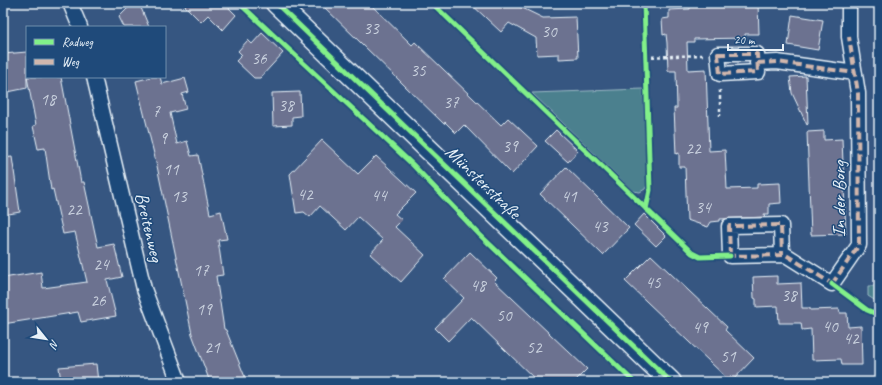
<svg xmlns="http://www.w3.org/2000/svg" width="882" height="385" font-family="Caveat,sans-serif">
<rect width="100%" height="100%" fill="#365681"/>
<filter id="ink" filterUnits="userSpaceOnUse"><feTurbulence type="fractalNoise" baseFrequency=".025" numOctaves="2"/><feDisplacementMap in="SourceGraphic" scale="8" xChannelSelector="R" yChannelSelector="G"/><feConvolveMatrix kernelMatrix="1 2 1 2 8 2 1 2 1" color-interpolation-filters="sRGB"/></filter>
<g filter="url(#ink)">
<path fill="#4b808e" stroke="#9ab8c3" d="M643,89l4,96 -2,4 -5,3 -7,-1 -101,-98z
M868,286h11v17l-11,-7z"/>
<path fill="#6c7290" stroke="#e8f1f8" d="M133,3h6l10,24h-25l-5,-10z
M182,3h42l12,12 -13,15 -15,-15 -7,7z
M320,3h49l43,42 3,-3 86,83 7,-7 30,28 -26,28 -48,-49 -8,8 -11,-11 -1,2z
M470,3h42l31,15 33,-1 2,41 -19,1v-5l-22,1 -1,-17 -27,-15 -8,9z
M690,3h68l1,31h-14v4l-51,1v3h-7l1,28 18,-1 3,82 16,-1 2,39 30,-1v-4l23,-1 1,20 -12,1v10h-5l1,3 -45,2v2l-9,1 -3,5 -21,-7 -2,-53h-6v-14l-3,1 -2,-46h3l-1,-37h-8l-1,-28 -1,-9 -3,1 -1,-16 7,-1v-8l21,-1z
M792,15l31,5 -5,30 -30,-5z
M262,33l21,20 -23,25h-6l-18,-17 6,-6 -4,-4 10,-11 4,4z
M27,52v36l-24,5v-39z
M806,76l2,48 -1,1 -15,-32 -2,-16z
M27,77h34l20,105h3l14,65 16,-3 8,33 -15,3 9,36 -35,6 -3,-10 -75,12v-46l38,-6 2,16 44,-6 -12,-50 -12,2 -10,-45 -2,1 -6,-42 -7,1 -5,-23 3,-1z
M152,77h8l2,7 23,-6 4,14 -7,2 4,15 -16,4 7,31 10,-3 4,15 7,-1 12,59 11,-3 6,28 -9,1 5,35 -7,1 8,53 2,1 21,52h-37l-18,-48 -35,-168 -21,-85z
M300,92l1,24 -9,1v8l-19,1 -1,-33z
M556,130l22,21 -10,11 -23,-21z
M824,131v9l18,-1 4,95 -35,1 -4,-103z
M322,140l36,34 18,-18 40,37 -21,21 7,6 -7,7 30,28 -24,27 -31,-28 13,-14 -25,-23 -12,13 -26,-24 -10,11 -6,-5 -8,1 -6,-39z
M12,157l8,55 -17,3v-57z
M566,167l63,61 -26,27 -63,-61z
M644,214l22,22 -10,10 -22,-21z
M470,252l27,26 -3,3 93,88 -13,13h-36l-67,-65 -23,24 -13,-13 29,-30 -20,-19z
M651,255l76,72 -2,3 29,28 -23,24 -106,-101z
M777,276v8l24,-1 1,25h8v2l29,-1 1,4h7l1,14 13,-1 1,39h-20l-1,-6 -29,1 -1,-31 -9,1 -1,-7h-22l-1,-17 -22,1v-8l-2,-1 -1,-21z
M96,364l2,18h-37l-2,-15z"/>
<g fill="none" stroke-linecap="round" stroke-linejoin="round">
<g stroke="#e8f1f8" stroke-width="17">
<path id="street" d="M70,3l10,24
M718,54h39l1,18 -38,2z
M757,63l20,-1 78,11
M94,77l50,212 35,93
M782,254l-1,-29 -52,1 1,30 56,-1 46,29 27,-39 -1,-152 -9,-56v-34"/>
</g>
<g stroke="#e8f1f8" stroke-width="23">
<path id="secondary" d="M276,3l395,379"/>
</g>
<path stroke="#e8f1f8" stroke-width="2.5" stroke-dasharray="3 3" stroke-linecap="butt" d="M646,57l57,-2
M720,90v26"/>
<use href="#street" stroke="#1f4a7a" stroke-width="14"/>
<use href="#secondary" stroke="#1f4a7a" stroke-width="20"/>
<path stroke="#d1b7ad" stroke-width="4" stroke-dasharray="8 4" stroke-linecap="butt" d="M718,54h39l1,18 -38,2z
M757,63l20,-1 78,11
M727,256l59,-1 48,30
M730,256l-1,-30 52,-1 1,29
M832,284l27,-39 -1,-152 -9,-56"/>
<g stroke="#1f4a7a" stroke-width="8">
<path id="cycleway" d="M239,3l173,161 68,71 154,147
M276,3l395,379
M432,3l260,250 8,4 30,-1
M644,3l6,187 -4,19
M832,284l35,26 12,5"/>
</g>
<use href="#cycleway" stroke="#82f089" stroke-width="5"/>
</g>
</g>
<g text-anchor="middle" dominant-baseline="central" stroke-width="3" stroke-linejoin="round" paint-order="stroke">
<g font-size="17" fill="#c9d1de">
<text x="371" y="28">33</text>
<text x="549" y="31">30</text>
<text x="259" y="58">36</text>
<text x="418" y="70">35</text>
<text x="48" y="99">18</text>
<text x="451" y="102">37</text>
<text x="286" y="105">38</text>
<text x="156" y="111">7</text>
<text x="163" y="138">9</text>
<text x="510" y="146">39</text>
<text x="693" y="148">22</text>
<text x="171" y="169">11</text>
<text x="305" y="194">42</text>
<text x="379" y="195">44</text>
<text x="179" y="196">13</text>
<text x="569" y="196">41</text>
<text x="703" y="207">34</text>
<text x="74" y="209">22</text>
<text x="600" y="226">43</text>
<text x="101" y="264">24</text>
<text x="201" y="270">17</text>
<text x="653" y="282">45</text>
<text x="478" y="285">48</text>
<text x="789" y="295">38</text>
<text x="98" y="300">26</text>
<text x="204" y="309">19</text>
<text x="504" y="315">50</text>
<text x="830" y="326">40</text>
<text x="700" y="327">49</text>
<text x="851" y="338">42</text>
<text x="212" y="347">21</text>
<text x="534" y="347">52</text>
<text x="728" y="356">51</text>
</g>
<g font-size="19" fill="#e8f1f8" stroke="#1f4a7a">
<text transform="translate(483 182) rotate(44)">Münsterstraße</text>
<text transform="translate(839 199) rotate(-90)">In der Borg</text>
<text transform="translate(149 227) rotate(77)">Breitenweg</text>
</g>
</g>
<rect width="882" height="385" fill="none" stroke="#1f4a7a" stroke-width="16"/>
<rect x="8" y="8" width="866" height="369" fill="none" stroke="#e8f1f8" stroke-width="1.5" filter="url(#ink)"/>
<rect x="26" y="26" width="140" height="52" fill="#1f4a7a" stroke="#6f8dac"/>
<rect x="34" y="39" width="20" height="6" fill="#82f089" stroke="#6f8dac"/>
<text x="62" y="46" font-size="12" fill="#e8f1f8">Radweg</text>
<rect x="34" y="59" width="20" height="6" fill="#d1b7ad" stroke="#6f8dac"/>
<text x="62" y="66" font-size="12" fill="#e8f1f8">Weg</text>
<g transform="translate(46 339) rotate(120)" stroke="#1f4a7a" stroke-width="3" paint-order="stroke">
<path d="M0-3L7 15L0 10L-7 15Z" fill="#e8f1f8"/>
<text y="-6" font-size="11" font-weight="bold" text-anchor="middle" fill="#e8f1f8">N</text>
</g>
<path d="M728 44v6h55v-6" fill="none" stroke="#e8f1f8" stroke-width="2"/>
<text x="734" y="44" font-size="12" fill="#e8f1f8" stroke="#1f4a7a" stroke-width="3" paint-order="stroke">20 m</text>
</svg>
